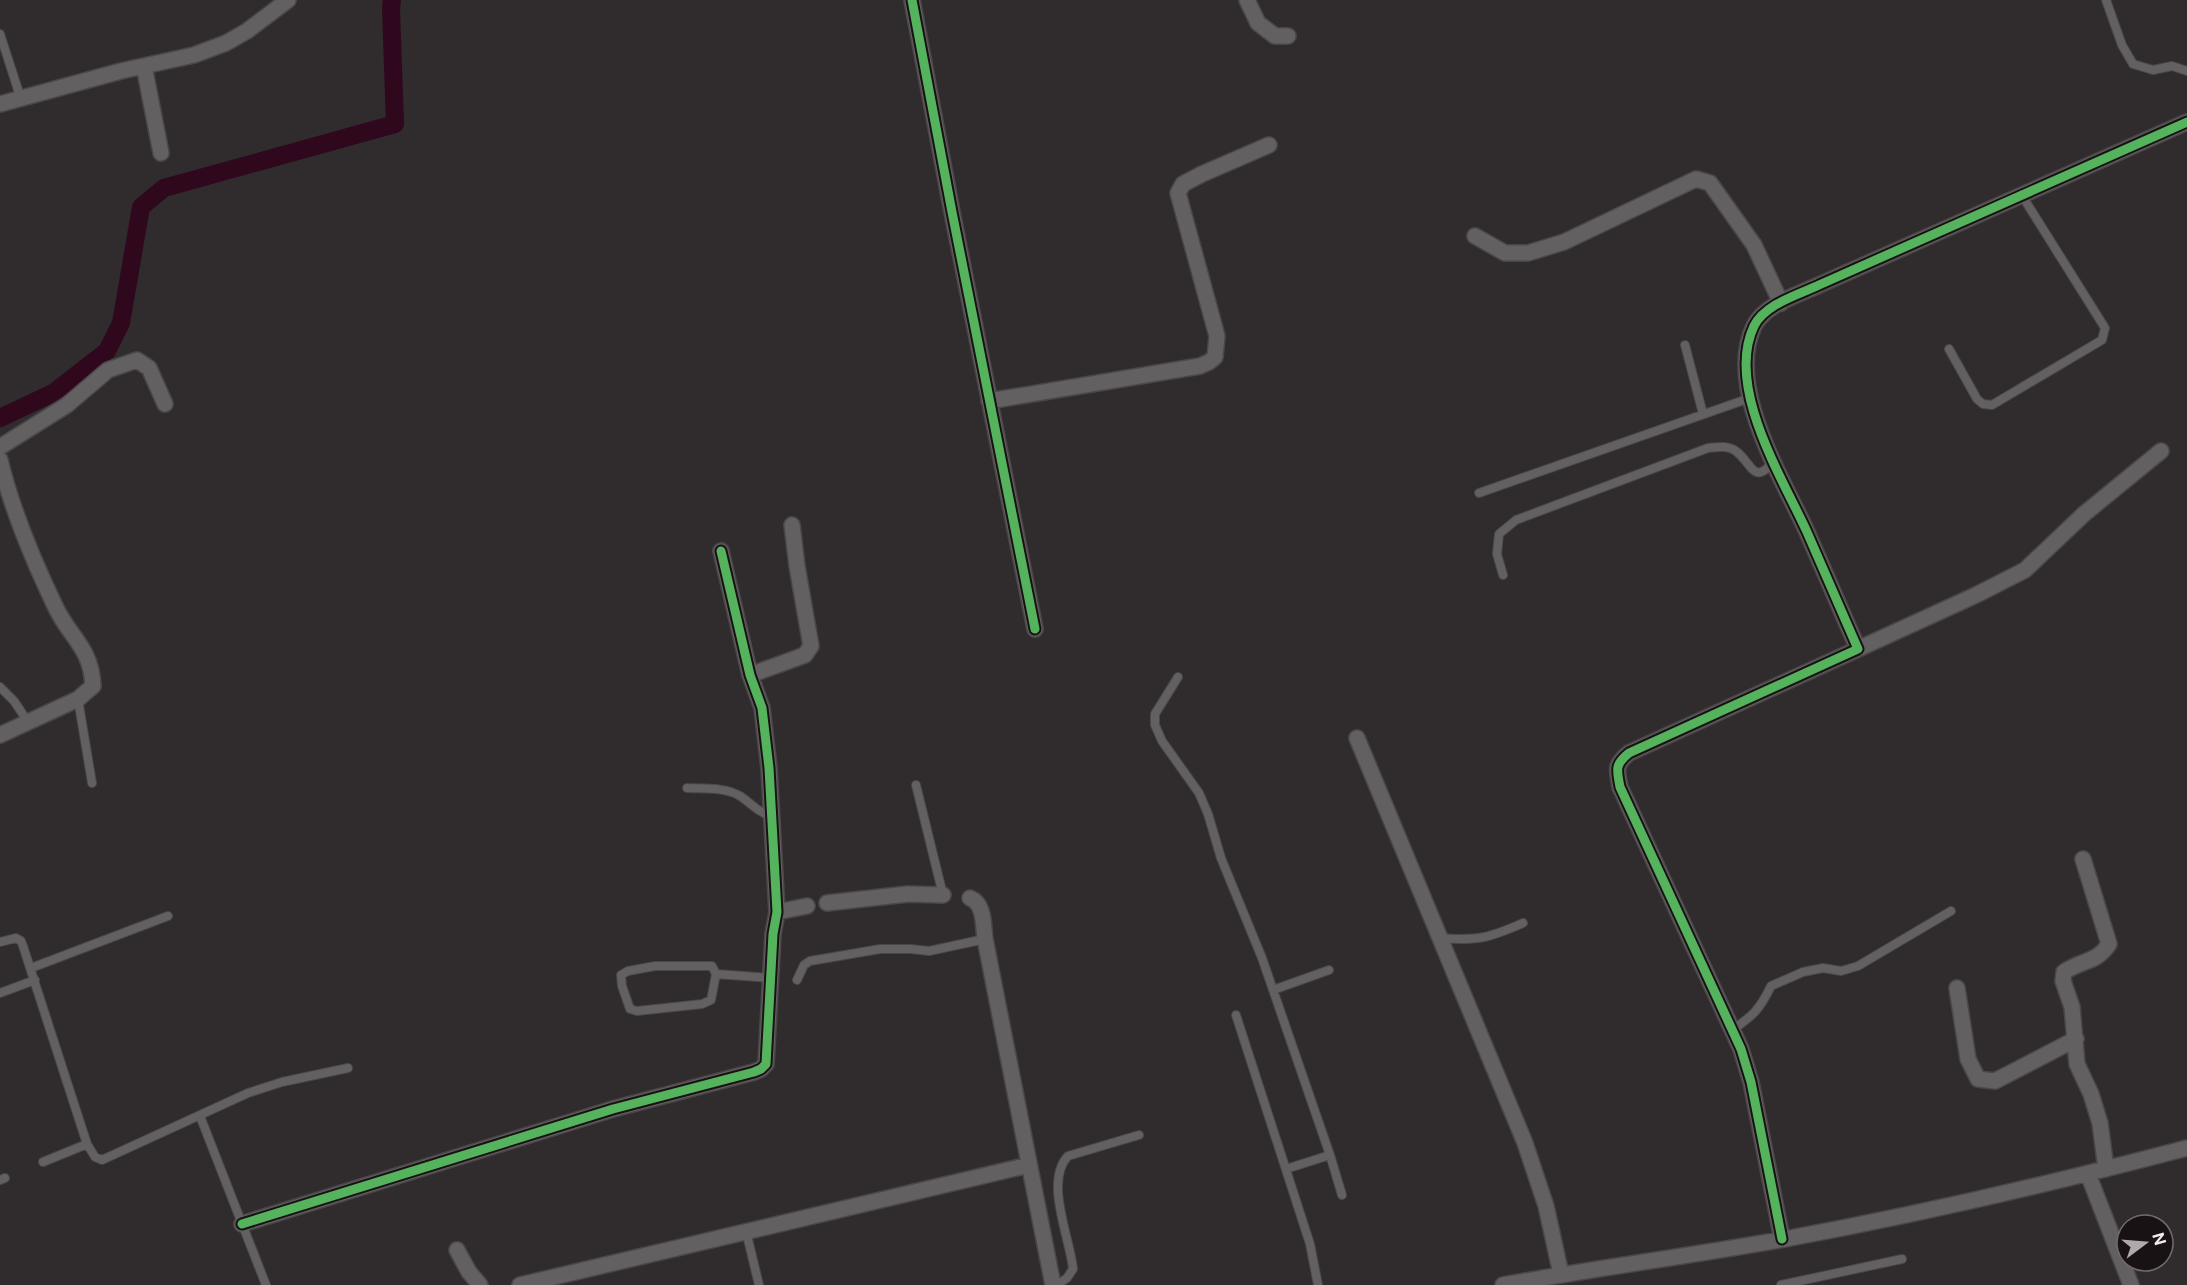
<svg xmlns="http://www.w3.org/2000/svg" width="2187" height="1285" font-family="'Public Sans',sans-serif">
<rect width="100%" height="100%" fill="#302b2d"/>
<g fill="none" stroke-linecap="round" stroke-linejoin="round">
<path stroke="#2f081e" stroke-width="18" d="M0,418l53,-25 54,-42 14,-28 20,-116 23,-19 231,-64 -4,-116 1,-8"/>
<g stroke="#4b4748" stroke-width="10">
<path id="service" d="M2106,0l16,45 11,19 20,6 19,-4 15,5
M0,34l21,65
M1685,345l18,69
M1949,349l28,50 6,5 9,1 110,-65 3,-12 -84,-134
M1479,493l271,-95
M1503,575l-6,-21 2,-20 17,-14 192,-72c9,-1 21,-3 29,4 14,11 17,33 35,11
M1178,677l-23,37v11l7,16 37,52 9,21 13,44 41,100 68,197 -44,14
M0,687l14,14 14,21
M78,699l14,84
M916,785l27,110
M687,788c17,1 38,-1 53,8 14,9 14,14 32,21
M1440,938c38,3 49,0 83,-15
M0,942l16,-4 5,3 2,5 64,198
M655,966h57l4,8 -5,26 -9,4 -65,7 -7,-2 -8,-23 -1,-11 7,-4z
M31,968l137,-52
M716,974l54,4
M797,980l7,-15 6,-4 70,-12h31l18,2 56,-12
M1273,990l56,-20
M0,993l35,-13
M1236,1015l74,229 8,41
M1732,1030c21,-14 28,-21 39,-44l32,-14 20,-4 18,3 17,-5 93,-55
M200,1116l66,169
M1330,1155l12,40
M43,1162l44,-18 8,13 7,3 146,-67 34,-11 66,-14
M0,1180l5,-2
M746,1231l13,54
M1057,1285l10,-7 6,-9c-3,-31 -29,-88 -5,-113l71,-21
M1781,1285l121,-26"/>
</g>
<g stroke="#4b4748" stroke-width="18">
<path id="minor" d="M912,0l40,212 83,417
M1247,0l11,23 17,13h13
M144,66l17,87
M0,104l121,-33 73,-16 32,-12 21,-12 41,-31
M1475,236l30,17h23l36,-11 132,-63 14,4 44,62 27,58
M989,401l211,-35 9,-4 6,-5 2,-21 -39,-143 5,-9 19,-10 67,-29
M0,447l67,-42 41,-35 29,-10 12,8 16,36
M0,460c12,51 33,100 56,148 15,31 35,39 37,78l-15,13 -78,36
M1858,649l118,-54 49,-25 59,-56 77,-63
M750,675l55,-20 6,-9 -14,-80 -5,-41
M1357,738l168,405 21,63 15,68
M2083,859l26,85c-12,19 -28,16 -45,28l-1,9 9,26 5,57 14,30 9,29 6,46
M970,898c15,6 13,27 15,41l68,346
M827,903l81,-9 35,1
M777,912l30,-6
M1957,988l11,71 10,20 17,2 81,-42
M2088,1174l43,111
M242,1224l371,-115 141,-37 7,-3 5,-5 7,-130 4,-22 -8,-144 -7,-60 -12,-33 -29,-124
M1782,1239l-31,-157 -10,-33 -121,-262c-3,-17 -6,-22 9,-34l229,-104c-17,-39 -34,-78 -51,-117 -25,-55 -82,-145 -53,-206 11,-22 44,-31 65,-41l368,-163
M457,1250l12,22 11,13
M520,1285l509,-120
M1503,1285c93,-17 188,-29 282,-46 135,-25 269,-56 402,-91"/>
</g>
<use href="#service" stroke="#626061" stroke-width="8"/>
<use href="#minor" stroke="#626061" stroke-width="15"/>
<g stroke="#181215" stroke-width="13">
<path id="cycleway" d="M912,0l40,212 83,417
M242,1224l371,-115 141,-37 7,-3 5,-5 7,-130 4,-22 -8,-144 -7,-60 -12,-33 -29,-124
M1782,1239l-31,-157 -10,-33 -121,-262c-3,-17 -6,-22 9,-34l229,-104c-17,-39 -34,-78 -51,-117 -25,-55 -82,-145 -53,-206 11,-22 44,-31 65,-41l368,-163"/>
</g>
<use href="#cycleway" stroke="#56b35d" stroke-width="9"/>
</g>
<g transform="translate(2145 1243) rotate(74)"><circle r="28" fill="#181215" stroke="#706a6d" stroke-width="1.5"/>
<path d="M0-4.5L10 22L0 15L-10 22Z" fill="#afa9ac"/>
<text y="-9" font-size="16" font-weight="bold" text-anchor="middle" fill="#f4edf0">N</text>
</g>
</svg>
